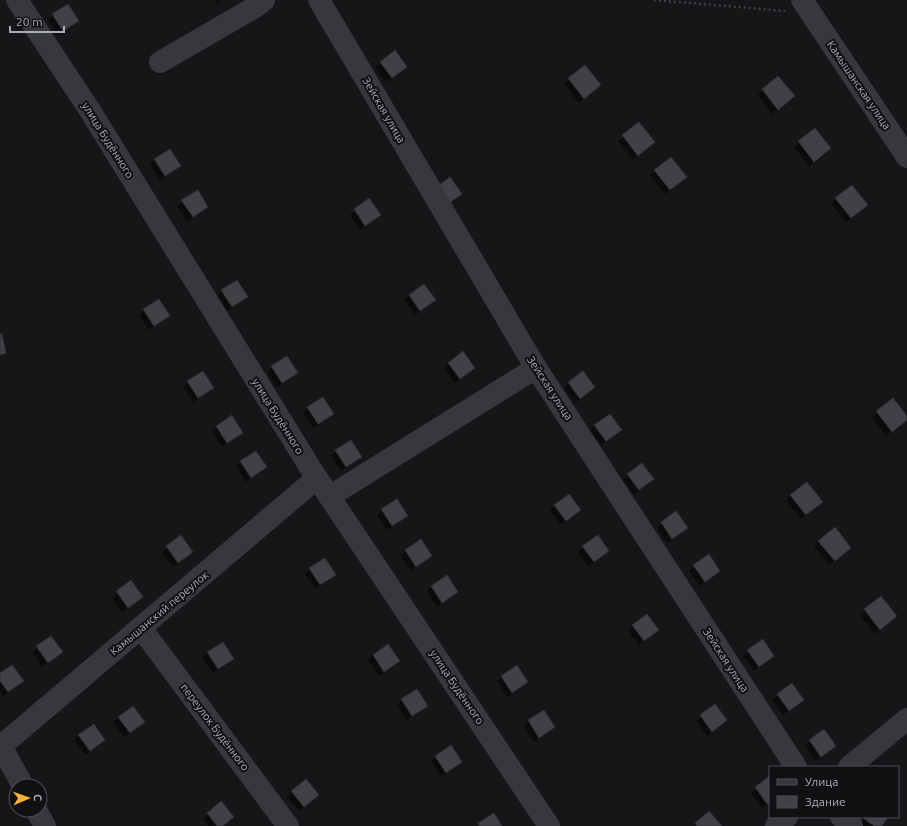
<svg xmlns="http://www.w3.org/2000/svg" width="907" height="826" font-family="Ubuntu,sans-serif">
<rect width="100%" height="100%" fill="#161618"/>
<path fill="#0007" d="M214,0h7l-4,4z
M53,15l25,6 -20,14 -10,-15z
M395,52l6,20 -15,10 -11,-15z
M585,66l10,24 -16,13 -15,-19z
M778,78l10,23 -16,13 -14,-19z
M639,124l10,23 -16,13 -15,-19z
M815,129l15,19 -21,18 -15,-19z
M169,150l11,15 -5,5 -15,10 -10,-16 4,-4z
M655,171l31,6 -21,17 -15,-19z
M836,199l31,6 -21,17 -15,-18z
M369,200l11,15 -20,15 -10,-15z
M182,201l25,6 -5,4 -15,10 -10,-15z
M222,291l25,6 -5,4 -15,10 -10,-15z
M409,295l26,5 -20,15 -10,-15z
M144,310l25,6 -5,4 -15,10 -10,-15z
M449,363l25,5 -19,15 -11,-15z
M272,367l25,6 -5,5 -15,9 -10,-15z
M188,382l25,6 -5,4 -15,10 -10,-15z
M569,383l25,4 -19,16 -11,-15z
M892,399l15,19 -21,18 -14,-19z
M308,408l25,6 -5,4 -15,10 -10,-15z
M595,425l25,5 -19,15 -11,-15z
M217,427l25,5 -5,5 -15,10 -10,-16z
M351,441l10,16 -5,4 -15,10 -10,-15 5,-5z
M241,462l25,5 -5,5 -15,10 -10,-16z
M642,464l11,15 -19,15 -11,-14z
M807,483l9,23 -15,13 -15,-19z
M555,506l25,4 -19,15 -11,-15z
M382,510l25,6 -5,4 -15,10 -10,-15z
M676,513l6,19 -15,11 -10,-15z
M181,537l11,15 -19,15 -11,-15z
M819,542l26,10 -16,13 -15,-19z
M583,547l25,4 -20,15 -10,-14z
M406,551l25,5 -4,4v-1l-15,10 1,1 -2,1 -10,-16z
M708,556l11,15 -19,15 -11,-15z
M324,559l10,16 -4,5 -15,9 -10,-15 4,-5z
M131,582l6,19 -15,11 -10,-15z
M432,586l25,6 -20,15 -10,-16z
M881,597l10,24 -16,13 -15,-19z
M633,626l25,4 -19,15 -11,-15z
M51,637l11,15 -20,15 -10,-15z
M762,641l11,15 -19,15 -11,-15z
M222,643l11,16 -5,5 -15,9 -10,-15 4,-5z
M388,646l10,15 -4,5 -15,10 -11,-16 5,-5z
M0,675l23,6 -20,15 -3,-4z
M502,677l25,5 -5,5 -15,10 -10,-16z
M792,685l6,19 -15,11 -11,-15z
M416,690l11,15 -20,15 -10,-15 5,-5z
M715,706l11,14 -19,16 -11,-15z
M133,707l11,15 -20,15 -11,-15z
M544,711l10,16 -5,5 -15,10 -10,-16 5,-5z
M824,731l6,19 -15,11 -10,-15z
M79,736l25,4 -19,15 -11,-15z
M435,757l26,5 -20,15 -10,-16z
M770,778v24l-8,6 -11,-15z
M292,792l21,8 -14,11 -12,-14z
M221,802l2,24h-14l-6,-7z
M863,817h24l-6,9h-18l-4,-3z"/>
<path fill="#404145" stroke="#303034" d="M68,4l11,17 -16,10 -11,-17z
M395,50l12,17 -15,11 -12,-16z
M585,65l16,20 -17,14 -16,-21z
M778,76l17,20 -17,14 -16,-21z
M639,122l16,20 -17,14 -16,-21z
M815,128l16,20 -17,14 -16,-21z
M170,149l11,17 -16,10 -11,-17z
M671,157l16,20 -17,13 -16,-20z
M450,177l12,17 -16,11 -11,-17z
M852,185l16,20 -17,13 -16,-20z
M198,190l10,17 -15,10 -12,-17z
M369,198l12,17 -16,11 -11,-17z
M237,280l11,17 -16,10 -11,-17z
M424,284l12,16 -16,11 -11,-16z
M159,299l11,17 -16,10 -11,-17z
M0,334h2l4,19 -6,2z
M463,351l12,17 -15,11 -12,-16z
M287,356l11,17 -16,10 -11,-17z
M203,371l11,17 -16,10 -11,-17z
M583,371l12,16 -15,12 -12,-17z
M323,397l11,17 -16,10 -11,-17z
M893,398l14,18v4l-15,12 -16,-21z
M610,414l12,16 -16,11 -12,-16z
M232,415l11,18 -16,10 -11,-17z
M351,440l11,17 -16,10 -11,-17z
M256,451l11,16 -16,11 -11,-17z
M642,463l12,16 -15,11 -12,-16z
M807,482l16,20 -17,13 -16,-20z
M569,494l12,16 -15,11 -12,-16z
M397,499l11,17 -16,10 -11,-17z
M676,511l12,17 -16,11 -11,-17z
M835,527l16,21 -16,13 -17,-20z
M181,535l12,17 -15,11 -12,-17z
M598,535l11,16 -15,11 -12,-16z
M421,539l11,17 -16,11 -11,-17z
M709,554l11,17 -15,11 -12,-17z
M325,558l11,17 -16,10 -11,-17z
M447,575l11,17 -16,11 -11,-17z
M131,580l12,17 -15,11 -12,-17z
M881,596l16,20 -17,14 -16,-21z
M647,614l12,16 -15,11 -12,-16z
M51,636l12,16 -15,11 -12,-17z
M763,639l11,17 -15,11 -12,-17z
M223,642l11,17 -16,10 -11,-17z
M388,644l12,17 -16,11 -11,-17z
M12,665l12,16 -16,11 -8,-11v-8z
M517,665l11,17 -16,11 -11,-17z
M792,683l12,17 -15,11 -12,-17z
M417,689l11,17 -16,10 -11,-17z
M715,704l12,16 -15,12 -12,-17z
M133,706l12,16 -15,11 -12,-16z
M544,710l11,17 -16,11 -11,-18z
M94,724l11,16 -15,11 -12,-16z
M824,729l12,17 -15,11 -12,-17z
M451,745l11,17 -16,11 -11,-17z
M770,776v25l-3,3 -12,-17z
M306,779l13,16 -15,12 -13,-16z
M221,801l13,16 -11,9h-6l-10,-13z
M709,811l13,15h-25l-2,-3z
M494,813l8,13h-23l-1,-3z
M864,817h24l-6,9h-8l-11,-8z"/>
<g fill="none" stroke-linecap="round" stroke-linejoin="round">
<path stroke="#3d3f44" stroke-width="2.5" stroke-dasharray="2 3" stroke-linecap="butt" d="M654,0l131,11"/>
<path stroke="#37383d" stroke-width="22" d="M17,0l72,109 222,360 238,357
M319,0l217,368 260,399
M802,0l105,157
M160,62l97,-56 7,-6
M330,496l206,-128
M141,628l147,198
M1,746l22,40
M0,747l317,-269
M849,767l58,-48
M36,810l9,16
M841,817l11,9
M776,826l11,-9"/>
</g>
<g text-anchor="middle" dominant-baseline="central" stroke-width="4" stroke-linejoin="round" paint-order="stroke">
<g font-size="11" fill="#a8adb8" stroke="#111113">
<text transform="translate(859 85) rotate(56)">Камышанская улица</text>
<text transform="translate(384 110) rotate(60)">Зейская улица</text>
<text transform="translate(108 140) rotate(58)">улица Будённого</text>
<text transform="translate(550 388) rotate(57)">Зейская улица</text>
<text transform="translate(278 416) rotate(58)">улица Будённого</text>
<text transform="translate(159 613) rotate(-40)">Камышанский переулок</text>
<text transform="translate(726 660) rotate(57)">Зейская улица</text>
<text transform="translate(457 687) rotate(56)">улица Будённого</text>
<text transform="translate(215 727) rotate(53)">переулок Будённого</text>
</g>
</g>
<rect x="769" y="766" width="130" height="52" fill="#111113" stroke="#4d4f55"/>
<rect x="777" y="779" width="20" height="6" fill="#37383d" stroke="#4d4f55"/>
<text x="805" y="786" font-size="12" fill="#a8adb8">Улица</text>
<rect x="777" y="796" width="20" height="12" fill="#404145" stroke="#4d4f55"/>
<text x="805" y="806" font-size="12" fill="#a8adb8">Здание</text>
<g transform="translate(28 798) rotate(88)"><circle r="19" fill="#111113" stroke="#4d4f55"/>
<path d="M0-3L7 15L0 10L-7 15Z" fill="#f2b134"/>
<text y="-6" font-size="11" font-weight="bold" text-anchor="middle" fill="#a8adb8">С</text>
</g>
<path d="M10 26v6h54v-6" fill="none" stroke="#a8adb8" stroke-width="2"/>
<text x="16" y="26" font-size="12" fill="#a8adb8" stroke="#111113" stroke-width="3" paint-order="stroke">20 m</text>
</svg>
